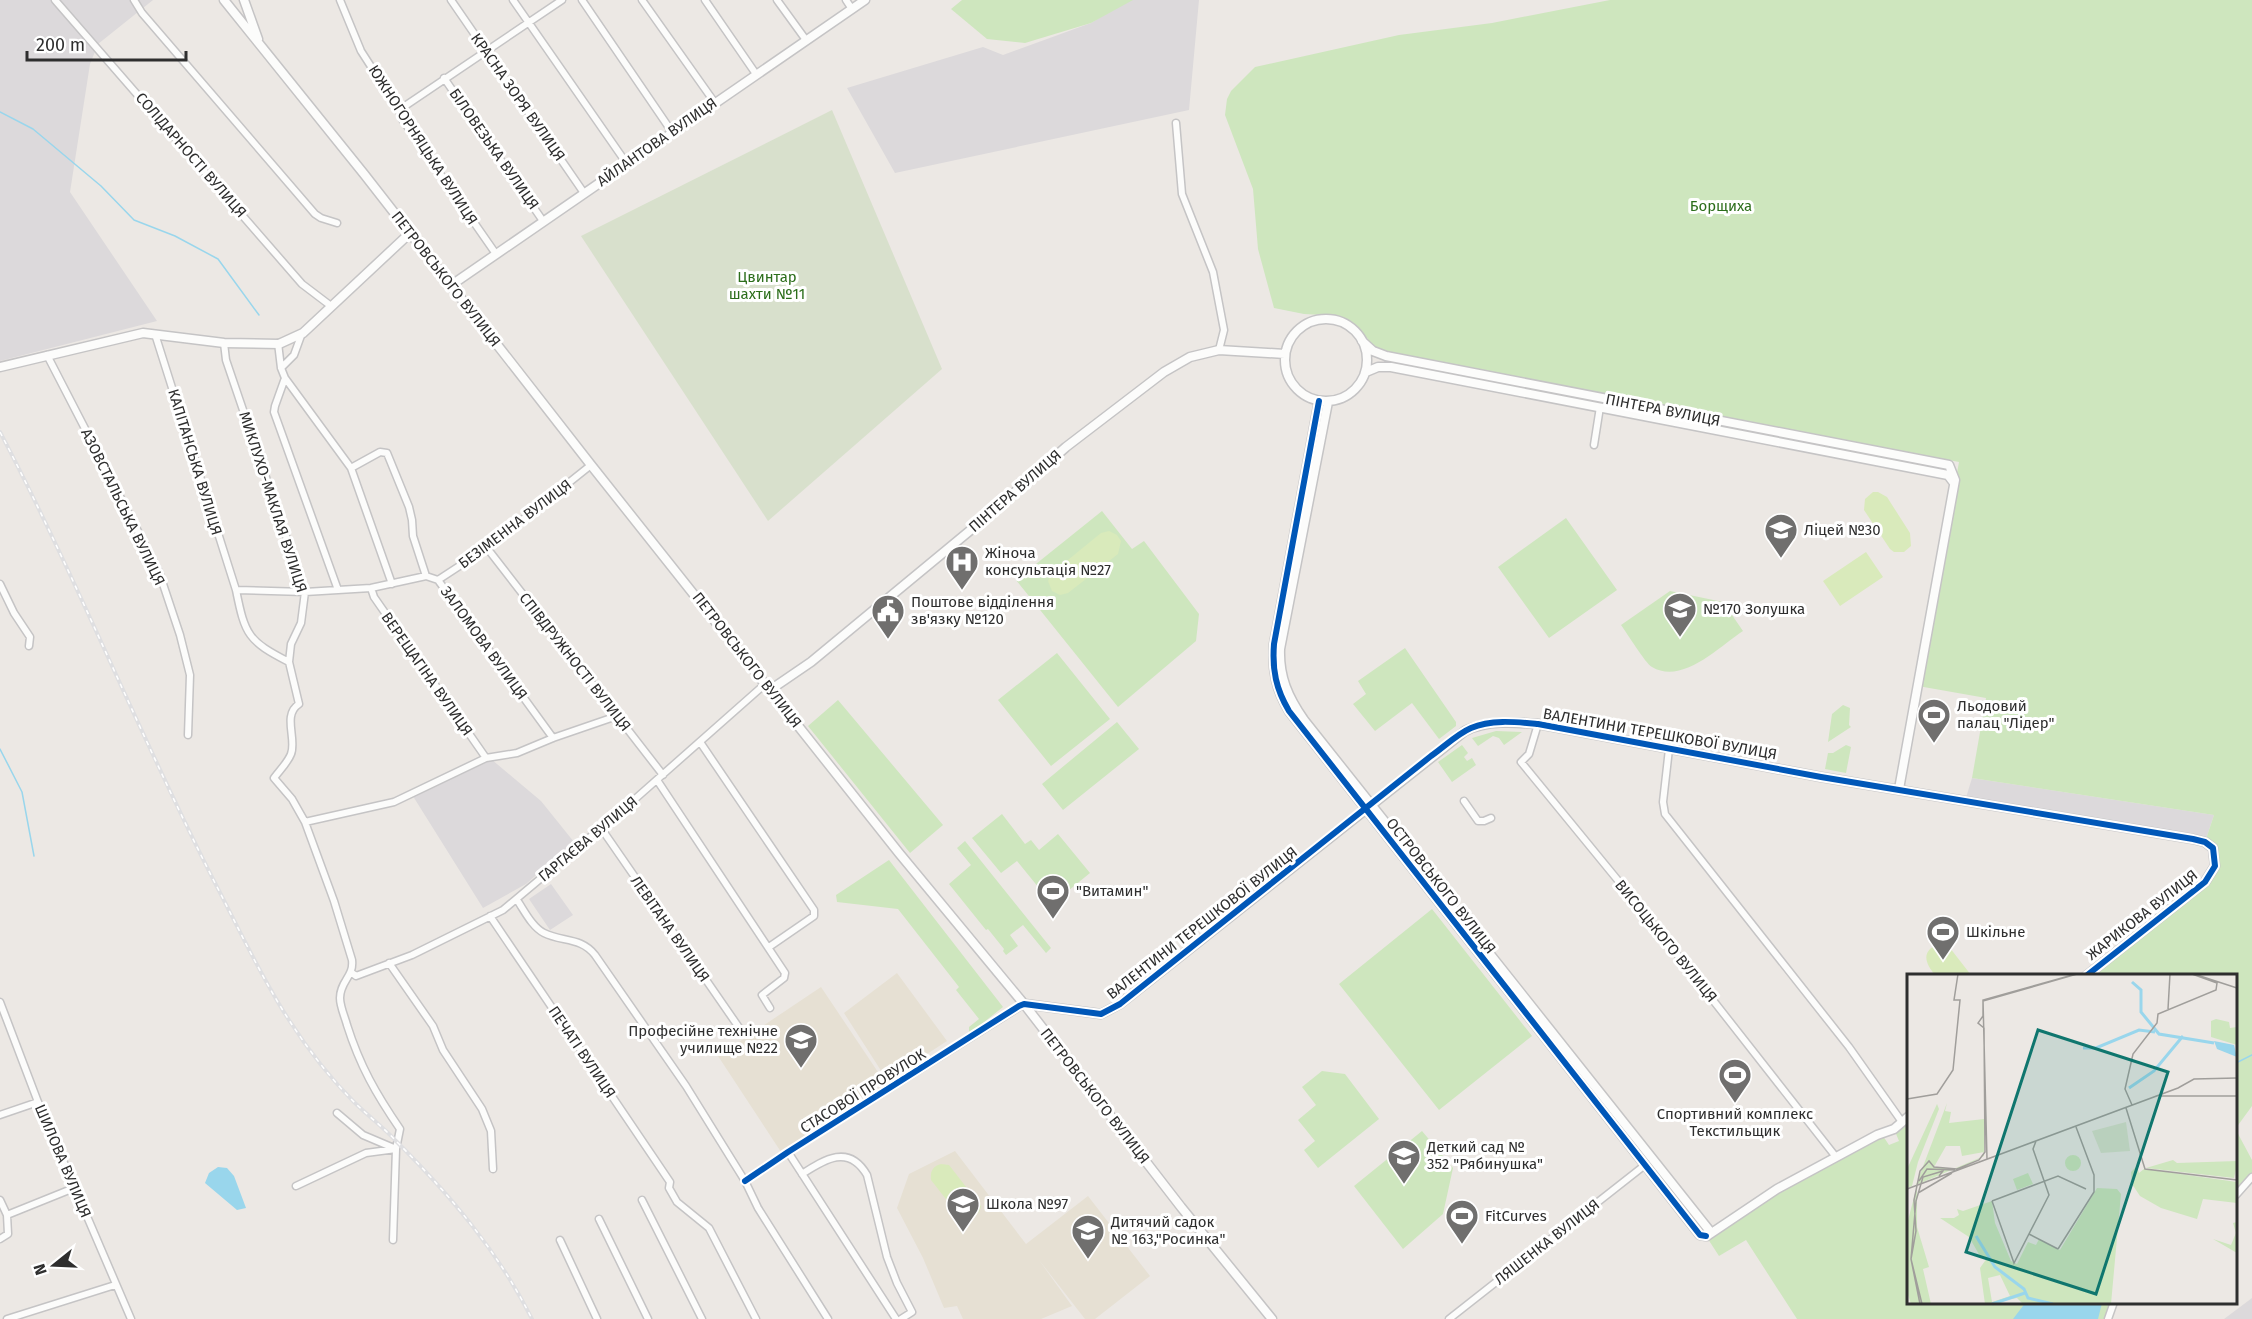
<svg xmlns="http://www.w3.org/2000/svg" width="2252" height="1319" font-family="'Fira Sans',sans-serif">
<rect width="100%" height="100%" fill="#ece8e4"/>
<path fill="#dcd9db" d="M0,0h153l-55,44 -8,20 -20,128 87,129 -157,40z
M1129,0h70l-10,110 -294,63 -48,-85 136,-41 20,8 88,-32z
M491,759l50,42 33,41 -48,42 -43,24 -72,-115z
M1972,778l242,37 -9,27 -240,-41z
M551,884l22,31 -23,15 -21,-31z
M2252,1298v21h-28z"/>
<path fill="#e6e0d3" d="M897,973l50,68 -60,39 -43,-67z
M821,987l63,94 -103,71 -63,-96z
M955,1151l71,93 62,-48 62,80 -55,43h-10l-46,-59 33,46 -31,13h-78l-6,-13 -13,2 -21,-50 -26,-50 12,-34z"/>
<path fill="#cee6be" d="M962,0h171l-42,23 -66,20 -38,-4 -36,-30z
M1610,0h642v1106l-16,22v-152l-150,-1 125,-100 2,-26 -8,-7 9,-27 -242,-37 14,-80 -68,-12 41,-224 -572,-110 -12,-4 -17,-21 -18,-11 -36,-2 -30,-6 -16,-59 -5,-60 -28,-74 2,-16 4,-8 24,-24 144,-32 93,-12z
M1102,511l30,38 12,-8 55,73 -3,27 -78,66 -102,-127z
M1566,518l51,72 -68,48 -51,-71z
M1670,591l53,11 20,29c-24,16 -61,54 -91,36 -7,-4 -25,-34 -31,-42z
M1405,648l51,74v4l-17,13 -27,-36 -37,28 -22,-27 13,-10 -8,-13z
M1057,653l53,66 -59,47 -53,-66z
M838,700l105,125 -33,28 -102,-127z
M1843,705l7,3 -1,17 2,2 -23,15 4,-28z
M1117,722l22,27 -76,61 -21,-26z
M1496,731l26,1 -18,13 -5,-7 -6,-2 -15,10 -6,-8z
M1462,745l6,8 -4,4 3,4 5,-3 4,7 -24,17 -14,-20z
M1846,745l5,2 -5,26 -21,-4 3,-16h5z
M1002,814l23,30 6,-4 8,10 19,-16 32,39 -38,31 -35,-43 -16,12 -29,-35z
M965,841l86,107 -5,5 -23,-28 -13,10 8,11 -12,9 -3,-4 1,-2 -16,-20 -2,1 -37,-46 22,-19 -14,-17z
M889,860l114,147 -34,27v-7l10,-8 -23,-29 3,-3 -61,-78 -61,-7 -1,-7z
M1432,909l100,127 -93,74 -100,-126z
M1322,1071l23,3 34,45 -61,49 -14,-18 11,-9 -17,-21 18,-15 -14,-18z
M1908,1117v185l206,1 -6,16h-311l-51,-79 -27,16 -13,-20 52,-33 123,-70 8,12 10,-4 -5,-12z
M2236,1130l16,30v17l-16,18z
M1422,1131l31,37 -10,46 -40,35 -49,-63z"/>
<path fill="#d8e0cc" d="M832,110l110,259 -174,152 -187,-285z"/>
<path fill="#d9eabb" d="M1873,492h5l9,5 23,36 1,13 -7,6h-10l-4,-3 -26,-39 1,-11z
M1109,531l8,4 4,6 -3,13 -50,39 -8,2 -8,-4 -4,-10 4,-8 49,-40z
M1866,552l17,25 -43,29 -17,-25z
M1938,944l12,4 21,27h-36c-9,-11 -15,-23 3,-31z
M941,1164l8,1 32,41c-2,11 -10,14 -21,11l-29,-37c-1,-9 2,-14 10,-16z"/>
<path fill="#99d6ec" d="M218,1167l9,1 7,8 12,32 -9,2 -32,-27 4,-10z
M2026,1302h76v1l-4,16h-85z"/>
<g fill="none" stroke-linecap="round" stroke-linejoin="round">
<path stroke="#99d6ec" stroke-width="1.5" d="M0,112l33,17 68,57 33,34 41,16 43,23 41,56
M0,749l22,43 12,64
M2236,1063l16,-8"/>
<g stroke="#c5c4c5" stroke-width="9">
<path id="street" d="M55,0l247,284 29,22
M134,0l8,13 173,201 6,4 16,5
M340,0l21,51 38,59 3,9 94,135
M451,0l133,193
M513,0l114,164
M582,0l90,132
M642,0l73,103
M705,0l51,74
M777,0l29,40
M846,0l6,9
M444,78l99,143
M399,110l163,-110
M1176,123l6,71 31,78 11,58 -5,20
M155,334l81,256c9,45 12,51 53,72l10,42c-17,11 -2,35 -8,50 -3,8 -11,16 -17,24l18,21 13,23 29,79 18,59c2,17 -12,21 -12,38 0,9 5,19 7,27 13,41 29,69 53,104l-4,20 -33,-14 -26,-22
M224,343l2,17 79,232 -4,31 -10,21 -2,18
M278,343l3,25 4,10 66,90 41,116
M47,355l112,217 21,63 10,40 -2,60
M281,368l13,-13 8,-22
M285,378l-10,28 -1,6 64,178
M1594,445l6,-38
M351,468l29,-16 7,1 22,54 3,13 1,16 13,40 12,4 115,158
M487,548l176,227
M438,580l49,-32 104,-83
M0,584l14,29 16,24 -1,9
M371,588l3,9 112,161
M236,590l69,2 66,-4 55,-12
M1538,724l-9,30 -8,8 122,149 193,246
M700,742l114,168v6l-45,31
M1669,749l-6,53 2,12 184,233 53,75
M657,780l128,193 -1,5 -22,17 8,13
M1464,801l14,20h6l7,-3
M305,822l89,-20 92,-44 31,-5 36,-15 64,-22
M601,828l139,201
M517,900c7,10 15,27 27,33 18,9 37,4 51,22l91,131 59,95 13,27 70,111
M490,916l180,266 -1,6 8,14 32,26 47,91
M389,963l44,63 10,24 39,59 9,22 2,38
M352,973l4,3 56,-21 91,-45 123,-103 139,-123
M0,1002l38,100 93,217
M0,1115l38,-13
M788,1152l108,167
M802,1174c23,-15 47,-30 65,1l20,82 10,26 15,29 -11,7
M745,1181l43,-29 236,-148
M296,1186l70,-33 30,-4 -3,91
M2236,1195l16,-18
M0,1200l7,15
M642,1200l60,119
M599,1219l49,100
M0,1239l8,-5 -1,-19 67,-27
M560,1240l37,79
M7,1319l108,-34
M1449,1319l196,-154
M2108,1319l6,-17"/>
</g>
<g stroke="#c5c4c5" stroke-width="11">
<path id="secondary" d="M224,0l140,174 227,291 308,388 125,151 157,203 91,112
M244,0l14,39
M450,286l415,-286
M1285 360a41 41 0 1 1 82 0a41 41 0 1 1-82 0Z
M1362,341l11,10 13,5 563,109 6,15 -56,309
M0,367l143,-34 81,10 55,1 24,-11 107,-100
M1366,372l12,-5h13l557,108 6,8
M1319,401l-45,243c-2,26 2,45 15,67l411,524 6,1
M1328,402l-48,247c-1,28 8,48 24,71l405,510 -3,6
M770,690l41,-28 179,-148 76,-67 98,-75 26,-15 29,-7 66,4
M1025,1004l76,10 19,-10 345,-273c22,-11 49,-9 73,-7l283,53 372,62 12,3 8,6 2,18 -10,16 -119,94
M1707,1236l70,-47 100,-54 17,-6 14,-12"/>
</g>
<use href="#street" stroke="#fcfcfb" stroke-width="6"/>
<use href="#secondary" stroke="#fcfcfb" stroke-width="8"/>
<g stroke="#dfdfe1" stroke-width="4">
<path id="rail" d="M0,432c77,147 139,302 214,449 24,46 47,96 75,139 18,28 41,58 65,82 13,13 29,25 42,39 53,53 102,110 136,178"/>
</g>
<use href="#rail" stroke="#fff" stroke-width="1.5" stroke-dasharray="4.5" stroke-linecap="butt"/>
<g stroke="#fff" stroke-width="10">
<path id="cycleway" d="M1319,401l-45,243c-2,26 2,45 15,67l411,524 6,1
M745,1181l43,-29 231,-146 5,-2 77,10 19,-10 311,-248c13,-9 26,-22 40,-28 20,-9 46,-6 67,-4l283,53 372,62 12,3 8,6 2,18 -10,16 -119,94"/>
</g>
<use href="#cycleway" stroke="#0057b8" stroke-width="6"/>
</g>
<defs>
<g id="school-pin" transform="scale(1.725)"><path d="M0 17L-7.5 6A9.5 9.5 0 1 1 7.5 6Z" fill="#706f6e" stroke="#fff"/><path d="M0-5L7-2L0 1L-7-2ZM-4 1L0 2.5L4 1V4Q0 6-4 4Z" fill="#fff"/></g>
<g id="hospital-pin" transform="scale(1.725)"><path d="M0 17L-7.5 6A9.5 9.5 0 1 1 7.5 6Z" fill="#706f6e" stroke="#fff"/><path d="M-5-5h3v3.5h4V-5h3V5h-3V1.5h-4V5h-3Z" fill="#fff"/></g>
<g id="civic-pin" transform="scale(1.725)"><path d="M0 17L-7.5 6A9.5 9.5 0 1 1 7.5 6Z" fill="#706f6e" stroke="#fff"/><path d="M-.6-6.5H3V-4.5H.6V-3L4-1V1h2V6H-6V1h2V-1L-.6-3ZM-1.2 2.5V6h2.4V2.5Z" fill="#fff"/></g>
<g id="stadium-pin" transform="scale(1.725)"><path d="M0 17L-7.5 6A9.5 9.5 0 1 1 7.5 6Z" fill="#706f6e" stroke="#fff"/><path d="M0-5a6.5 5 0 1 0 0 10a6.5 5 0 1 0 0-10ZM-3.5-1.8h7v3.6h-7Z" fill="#fff"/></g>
<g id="university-pin" transform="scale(1.725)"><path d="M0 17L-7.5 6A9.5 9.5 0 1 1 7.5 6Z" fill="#706f6e" stroke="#fff"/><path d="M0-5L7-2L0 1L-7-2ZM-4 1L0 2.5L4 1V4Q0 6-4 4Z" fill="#fff"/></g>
</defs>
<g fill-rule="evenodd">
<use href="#school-pin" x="1781" y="530"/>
<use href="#hospital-pin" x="962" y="562"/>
<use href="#school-pin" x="1680" y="609"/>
<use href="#civic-pin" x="888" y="611"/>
<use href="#stadium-pin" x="1934" y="715"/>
<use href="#stadium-pin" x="1053" y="891"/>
<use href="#stadium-pin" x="1943" y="932"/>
<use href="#university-pin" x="801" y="1040"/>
<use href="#stadium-pin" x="1735" y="1075"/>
<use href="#school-pin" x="1404" y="1156"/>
<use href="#school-pin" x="963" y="1204"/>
<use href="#stadium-pin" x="1462" y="1216"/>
<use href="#school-pin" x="1088" y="1231"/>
</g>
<g text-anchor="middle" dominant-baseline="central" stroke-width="6" stroke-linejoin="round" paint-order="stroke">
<g font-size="15" fill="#2e2e2e" stroke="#fff">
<text transform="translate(518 97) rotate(55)">КРАСНА ЗОРЯ ВУЛИЦЯ</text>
<text transform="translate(657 142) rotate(-35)">АЙЛАНТОВА ВУЛИЦЯ</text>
<text transform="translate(423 145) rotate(57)">ЮЖНОГОРНЯЦЬКА ВУЛИЦЯ</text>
<text transform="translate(494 149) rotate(55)">БІЛОВЕЗЬКА ВУЛИЦЯ</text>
<text transform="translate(191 155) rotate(49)">СОЛІДАРНОСТІ ВУЛИЦЯ</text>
<text transform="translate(446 279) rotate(52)">ПЕТРОВСЬКОГО ВУЛИЦЯ</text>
<text transform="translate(1663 410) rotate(11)">ПІНТЕРА ВУЛИЦЯ</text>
<text transform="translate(195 462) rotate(73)">КАПІТАНСЬКА ВУЛИЦЯ</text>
<text transform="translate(1015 491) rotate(-41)">ПІНТЕРА ВУЛИЦЯ</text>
<text transform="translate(273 502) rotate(72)">МИКЛУХО-МАКЛАЯ ВУЛИЦЯ</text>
<text transform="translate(123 507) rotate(64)">АЗОВСТАЛЬСЬКА ВУЛИЦЯ</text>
<text transform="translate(515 524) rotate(-37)">БЕЗІМЕННА ВУЛИЦЯ</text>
<text transform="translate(484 643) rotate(54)">ЗАЛОМОВА ВУЛИЦЯ</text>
<text transform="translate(747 660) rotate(52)">ПЕТРОВСЬКОГО ВУЛИЦЯ</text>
<text transform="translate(575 662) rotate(52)">СПІВДРУЖНОСТІ ВУЛИЦЯ</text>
<text transform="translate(427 674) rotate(55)">ВЕРЕЩАГІНА ВУЛИЦЯ</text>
<text transform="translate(1660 734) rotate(10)">ВАЛЕНТИНИ ТЕРЕШКОВОЇ ВУЛИЦЯ</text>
<text transform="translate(588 839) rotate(-40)">ГАРГАЄВА ВУЛИЦЯ</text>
<text transform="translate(1441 886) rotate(52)">ОСТРОВСЬКОГО ВУЛИЦЯ</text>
<text transform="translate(2142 915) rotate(-38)">ЖАРИКОВА ВУЛИЦЯ</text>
<text transform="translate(1202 923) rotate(-38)">ВАЛЕНТИНИ ТЕРЕШКОВОЇ ВУЛИЦЯ</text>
<text transform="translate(670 929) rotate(55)">ЛЕВІТАНА ВУЛИЦЯ</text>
<text transform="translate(1666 941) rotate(51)">ВИСОЦЬКОГО ВУЛИЦЯ</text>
<text transform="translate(582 1052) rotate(56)">ПЕЧАТІ ВУЛИЦЯ</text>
<text transform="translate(863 1091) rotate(-32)">СТАСОВОЇ ПРОВУЛОК</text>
<text transform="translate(1095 1096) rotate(52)">ПЕТРОВСЬКОГО ВУЛИЦЯ</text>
<text transform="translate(63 1161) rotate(67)">ШИЛОВА ВУЛИЦЯ</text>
<text transform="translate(1547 1242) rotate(-38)">ЛЯШЕНКА ВУЛИЦЯ</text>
</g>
<g font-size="15" fill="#2c6e1b" stroke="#fff">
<text x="1721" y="206">Борщиха</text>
<text x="767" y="277">Цвинтар<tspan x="767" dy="17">шахти №11</tspan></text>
</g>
<g font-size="15" fill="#2e2e2e" stroke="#fff" text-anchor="start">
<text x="1804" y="530">Ліцей №30</text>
<text x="985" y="553">Жіноча<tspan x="985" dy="17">консультація №27</tspan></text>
<text x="911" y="602">Поштове відділення<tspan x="911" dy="17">зв'язку №120</tspan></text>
<text x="1703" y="609">№170 Золушка</text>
<text x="1957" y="706">Льодовий<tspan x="1957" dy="17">палац "Лідер"</tspan></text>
<text x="1076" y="891">"Витамин"</text>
<text x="1966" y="932">Шкільне</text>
<text x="778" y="1031" text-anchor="end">Професійне технічне<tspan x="778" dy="17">училище №22</tspan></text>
<text x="1735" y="1114" text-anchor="middle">Спортивний комплекс<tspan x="1735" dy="17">Текстильщик</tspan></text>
<text x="1427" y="1147">Деткий сад №<tspan x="1427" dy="17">352 "Рябинушка"</tspan></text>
<text x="986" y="1204">Школа №97</text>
<text x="1485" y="1216">FitCurves</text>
<text x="1111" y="1222">Дитячий садок<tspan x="1111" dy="17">№ 163,"Росинка"</tspan></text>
</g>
</g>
<g transform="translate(1907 974)">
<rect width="330" height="330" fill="#ece8e4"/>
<path d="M309,45l13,3 1,6 7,-1v18l-26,-8v-16zM40,129l-2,8 6,1 -2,11 35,-4v37l-68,29zM39,172h14l2,10 22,-4 -3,6 -24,11 -23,-2zM30,130l2,5 -21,53 -6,24 -5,2 1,-21zM158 189a8 8 0 1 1 16 0a8 8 0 1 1-16 0ZM266,186l4,3 60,-2v4l-3,13 -88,-10zM230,192l2,7 5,-4 93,13v21l-34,-4 -6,20 -36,-11 -21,-12 -8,-12 -1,-12zM121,199l5,11 -16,6 -4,-11zM10,212v41l12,40 -6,2 8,35h-20l-3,-9 -1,-71zM190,214l20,1 4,5 -10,110h-88l-6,-6 -32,6 -5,-36 7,-10 -7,-2 -11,-19 -29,-19h14l5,-3 -2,-6 6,2 29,-10 3,22 16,38 6,3 11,-22 8,3 3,-6 21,11zM93,301l10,21 -18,6 -4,-24zM330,248v31l-24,-14 18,6 5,-12 -3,-10z" fill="#cee6be" fill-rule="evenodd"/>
<path d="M219,148l4,29 -29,2 -9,-22z" fill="#d8e0cc"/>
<path d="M307,67l20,4 3,12 -20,-8z" fill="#99d6ec"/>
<path fill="none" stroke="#99d6ec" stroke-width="3" d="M225,8l9,8v22l18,22 55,9M176,74h13l43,-18 16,2M222,114l25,-17 29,-35M69,262l19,31 29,22 4,9 25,6M85,330l33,-11"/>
<path fill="none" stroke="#a09e9b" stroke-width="1.5" d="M287,0l43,14M261,35l2,-35M254,122h76M0,125l30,-5 16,-24 7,-70h-6l4,-26M225,131l-7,-16 8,-35 24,-31 1,-9 58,-24 1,-7 -25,-9M219,134l19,61 92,11M80,185l-4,-159 93,-26M12,207l8,-12 28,1M0,215l271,-101 16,-9 43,-1M11,219l34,-20M85,227l22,62 35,-68 -16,-46 3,-8M85,227l66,-25 28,13M122,260l29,15M151,275l36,-57v-17l-18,-48M13,330l-9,-45 5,-58 7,-24 20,-6 -4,5M15,330l-11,-45 5,-28 -2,-31 6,-29 9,-10 5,6 23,2 22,-9 6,-8 -1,-124 -6,-5 5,-7v-15l94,-27"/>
<path fill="#0f766e" fill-opacity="0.15" stroke="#0f766e" stroke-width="3" d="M131,56l130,42 -72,222 -130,-42z"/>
<rect width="330" height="330" fill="none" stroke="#2e2e2e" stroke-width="3"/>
</g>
<g transform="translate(54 1265) rotate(252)" stroke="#ffffff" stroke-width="4.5" paint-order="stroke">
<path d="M0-4.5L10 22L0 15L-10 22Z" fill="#2e2e2e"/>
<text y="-9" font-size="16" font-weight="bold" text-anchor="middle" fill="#2e2e2e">N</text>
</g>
<path d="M27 51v9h159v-9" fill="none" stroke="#2e2e2e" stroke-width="3"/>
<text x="36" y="51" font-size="18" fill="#2e2e2e" stroke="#ffffff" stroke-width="4.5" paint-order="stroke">200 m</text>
</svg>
